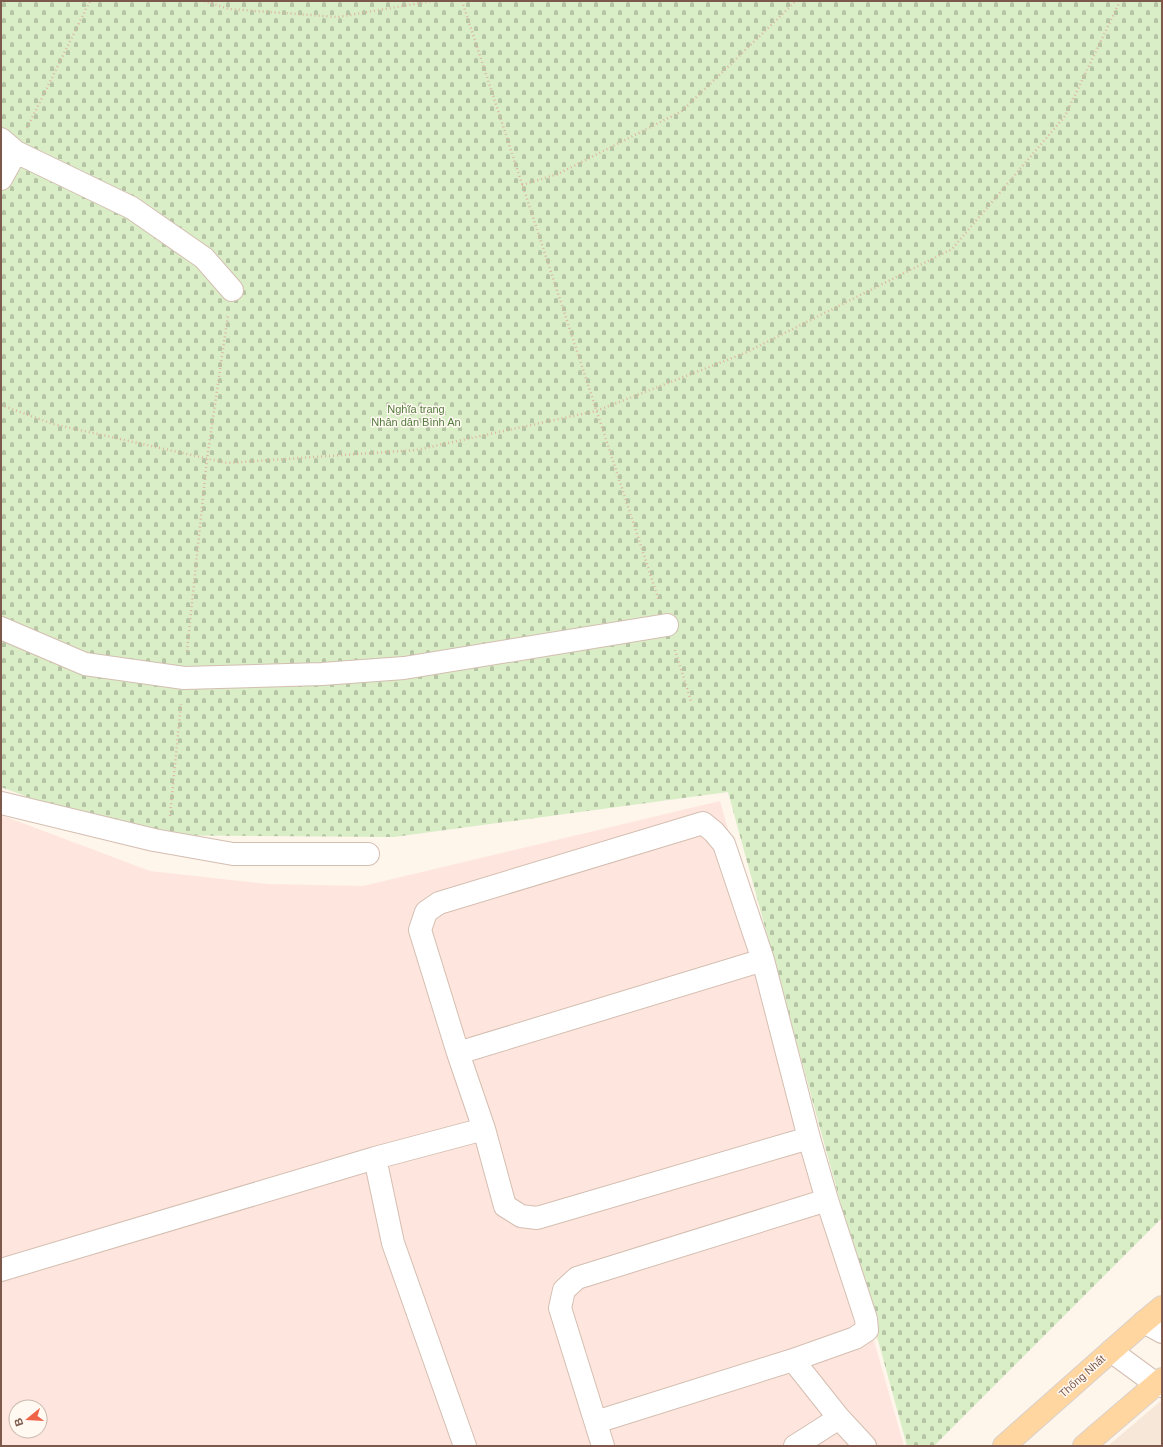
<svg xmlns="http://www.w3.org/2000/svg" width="1163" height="1447" font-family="Helvetica,sans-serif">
<defs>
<pattern id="cemetery-stones" width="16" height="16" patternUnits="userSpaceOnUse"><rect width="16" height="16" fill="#d9eec7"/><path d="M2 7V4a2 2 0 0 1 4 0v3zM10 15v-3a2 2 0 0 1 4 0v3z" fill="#b5c4a4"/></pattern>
</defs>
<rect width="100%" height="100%" fill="#fef5eb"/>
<path fill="#f6e7d8" d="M1162,1400v46h-54l47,-40z"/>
<path fill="#fee6de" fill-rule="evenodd" d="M720,801l184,645h-903v-631l149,56 118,13 95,2zM16,1407h24v24h-24z"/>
<path fill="url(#cemetery-stones)" d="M1,1h1161v1217l-228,228h-27l-179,-654 -334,45 -265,-2 -128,-48z"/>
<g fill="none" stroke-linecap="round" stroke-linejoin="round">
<g stroke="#d4beb1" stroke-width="24">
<path id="minor" d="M1,139l15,13 116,56 72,50 28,32
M1,179l15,-27
M1,628l84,36 99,14 138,-4 82,-6 263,-43
M1,803l153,37 79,14h135
M763,960l-305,93 26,76 21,77 16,10 16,2 272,-80 18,62 39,119 1,11 -12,8 -62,22
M458,1053l-38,-123 6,-18 13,-9 264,-80 11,9 10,12 39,116 46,178
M375,1158l18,85 72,203
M1,1270l374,-112 109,-29
M1144,1322l18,10
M1111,1351l45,33 6,2
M596,1422l197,-62 46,58 26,28
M603,1446l-43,-138 4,-18 13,-12 250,-78
M795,1446l44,-28"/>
</g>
<g stroke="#dad1cc" stroke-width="24">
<path id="major" d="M1004,1446l140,-124 18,-15
M1084,1446l78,-67"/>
</g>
<path stroke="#dcb5a2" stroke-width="2.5" stroke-dasharray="1 3" stroke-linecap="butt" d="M204,1l25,8 109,8 94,-16
M462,1l197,600
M27,128l63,-127
M522,185l36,-11 124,-63 114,-110
M1,405l52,19 174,39 189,-13 180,-39 149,-58 207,-104 113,-133 55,-115
M675,650l16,51
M187,651l20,-192 21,-144
M170,816l11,-112"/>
<use href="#minor" stroke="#fff" stroke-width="22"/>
<use href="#major" stroke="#ffd6a0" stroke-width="22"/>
</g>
<g text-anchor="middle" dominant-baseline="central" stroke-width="3" stroke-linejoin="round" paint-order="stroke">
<g font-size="11" fill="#547c3e" stroke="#fff9f2">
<text x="416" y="409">Nghĩa trang<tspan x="416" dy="13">Nhân dân Bình An</tspan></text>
</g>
<g font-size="11" fill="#7c594a" stroke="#fff9f2">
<text transform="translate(1082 1376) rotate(-42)">Thống Nhất</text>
</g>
</g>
<rect width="1163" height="1447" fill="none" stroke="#7c594a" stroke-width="4"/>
<g transform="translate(28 1419) rotate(252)"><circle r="19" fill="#fff9f2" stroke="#cbb9af"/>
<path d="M0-3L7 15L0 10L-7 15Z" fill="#ef6449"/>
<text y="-6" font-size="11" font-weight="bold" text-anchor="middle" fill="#7c594a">B</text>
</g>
</svg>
